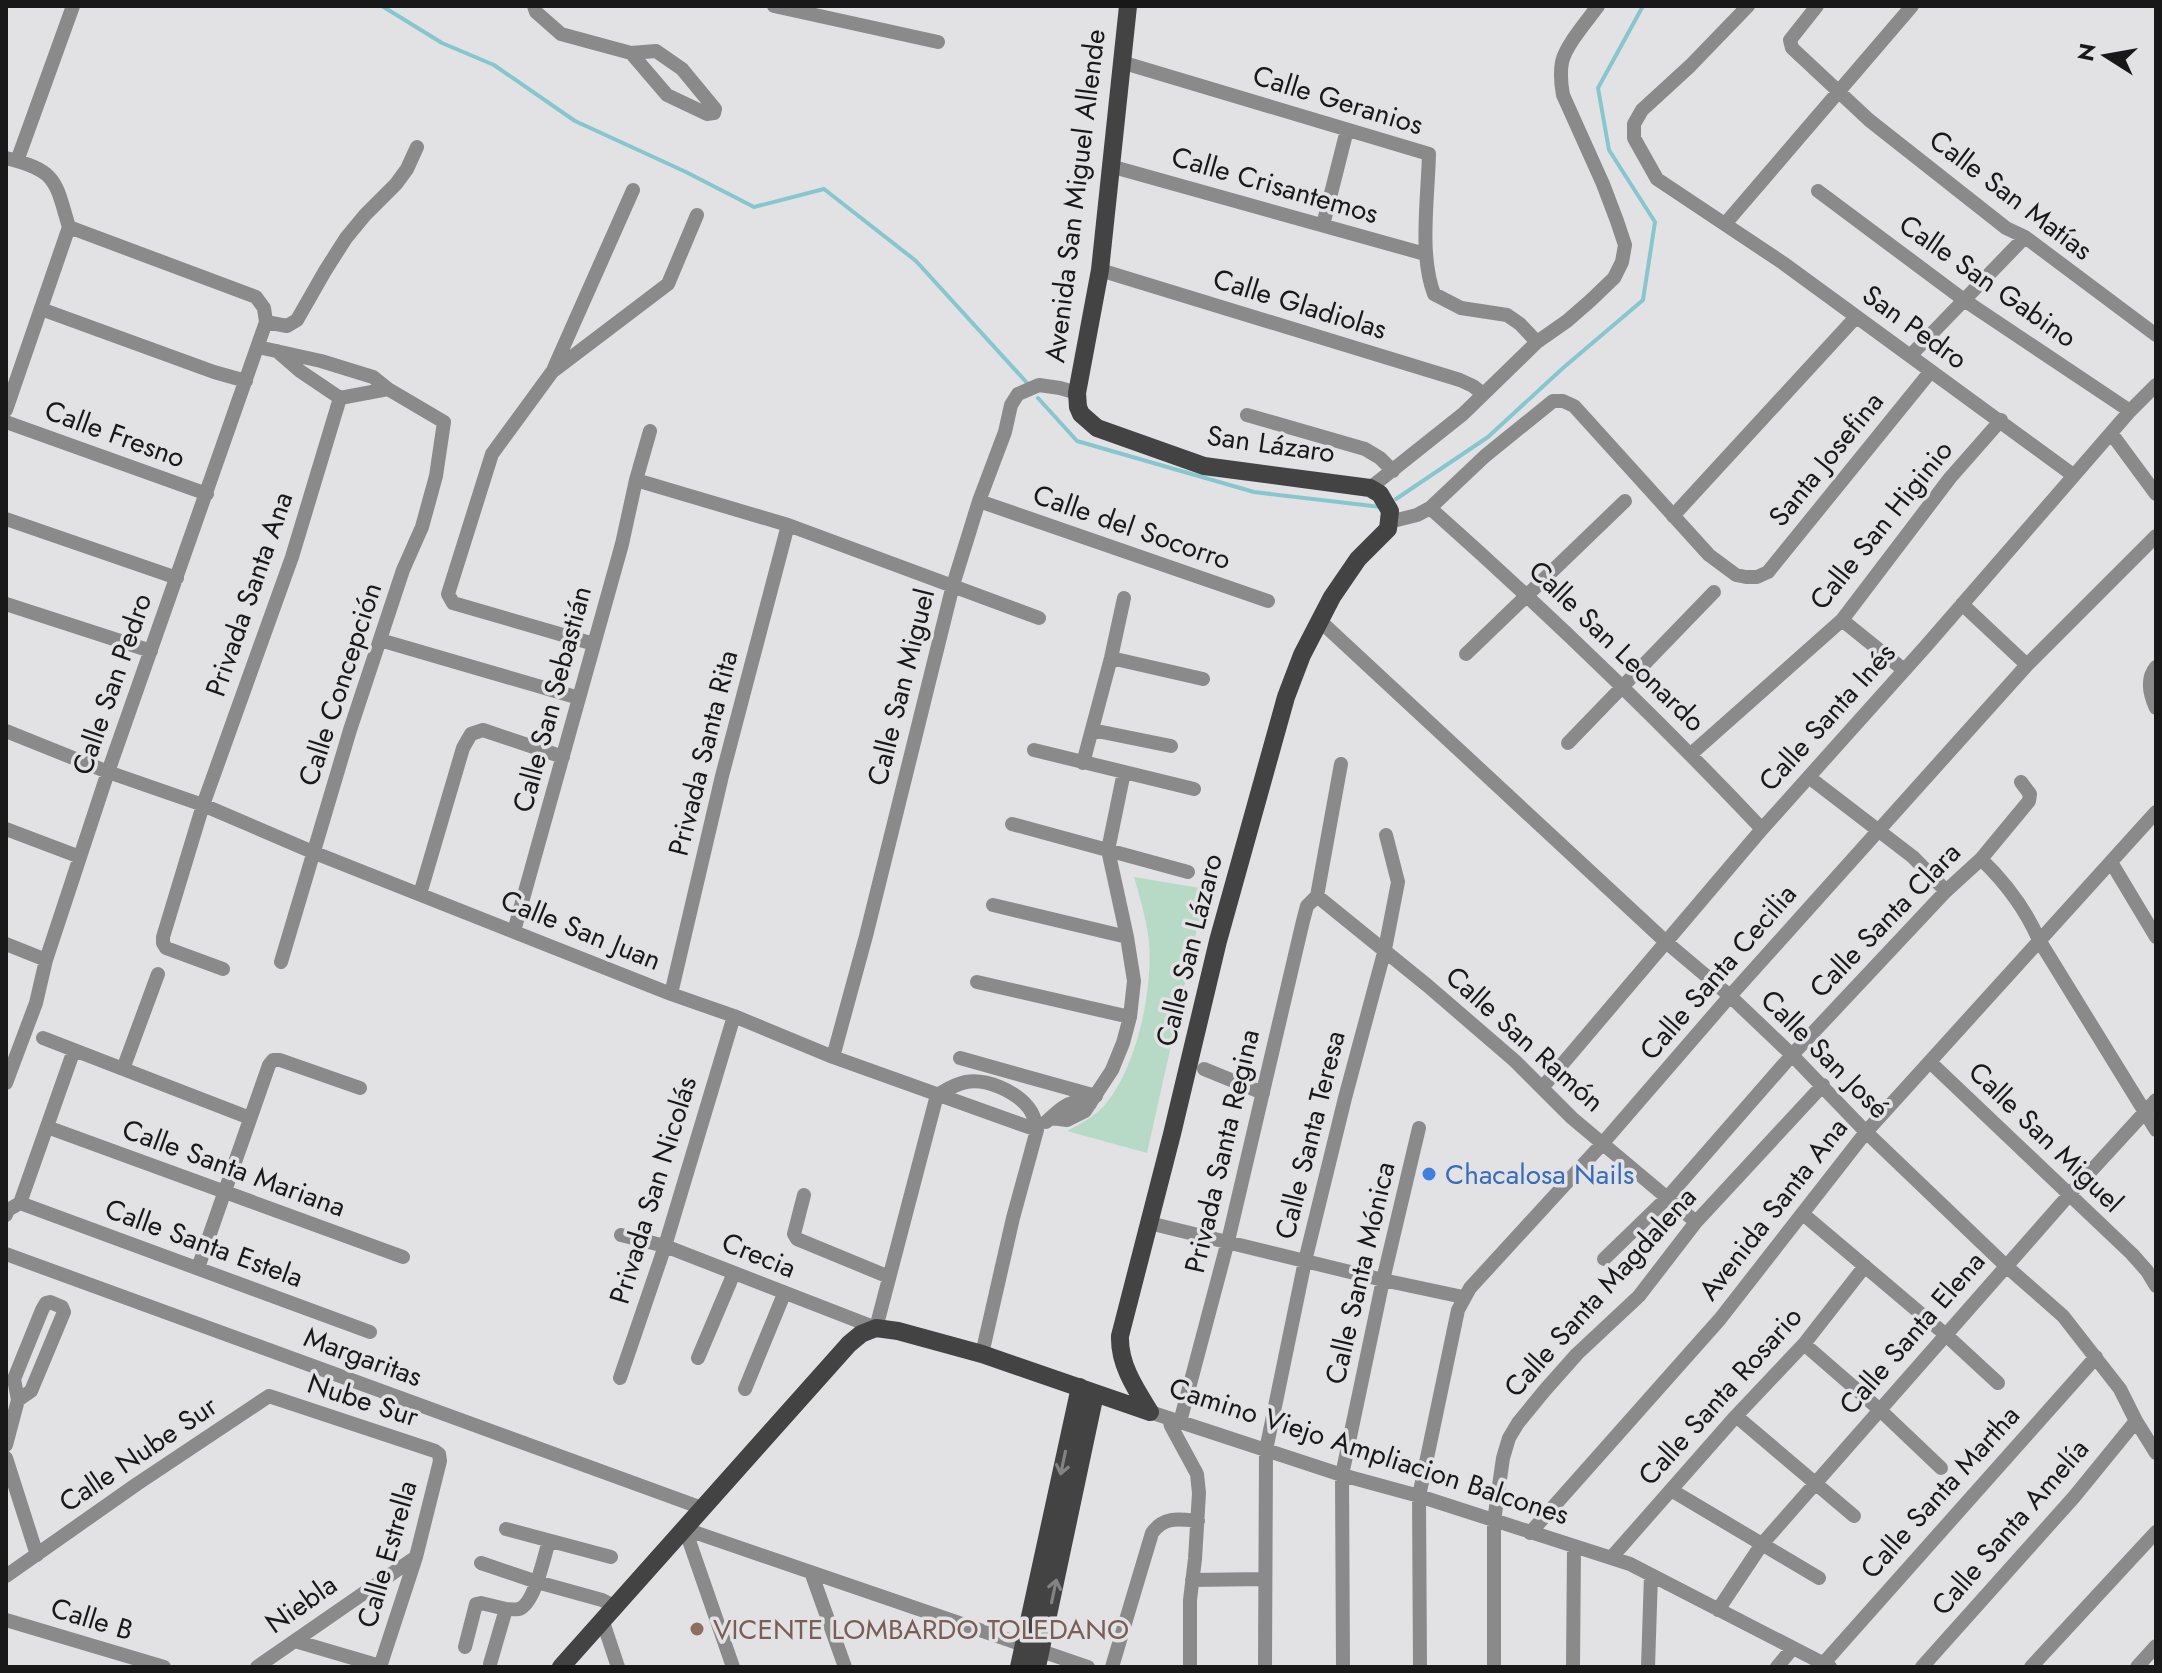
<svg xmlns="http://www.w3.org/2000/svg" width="2162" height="1673" font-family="Jost,sans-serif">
<rect width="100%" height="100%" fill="#e2e2e4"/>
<path fill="#b7dac6" d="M1134,877l72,12 -59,264 -80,-22c13,-7 26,-14 36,-24 33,-36 50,-116 46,-164 -2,-22 -9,-45 -15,-66z"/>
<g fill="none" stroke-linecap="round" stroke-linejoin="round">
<path stroke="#86c7ce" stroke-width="4" d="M184,6h2
M382,6l60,37 52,22 81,56 111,51 68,35 70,-18 92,72 112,123
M1038,398l39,43 177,51 127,15
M1396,499l92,-62 75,-69 80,-68 12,-78 -46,-72 -11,-62 45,-82"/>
<path stroke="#8a8a8a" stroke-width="14" d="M534,6l2,6 25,22 70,19 36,42 40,19 7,-1 1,-4 -33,-40 -26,-18 -25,2
M774,6l164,36
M1748,6l-58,60 -48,44 -8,14v14l23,41 126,84 290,212
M1817,6l-27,34 2,8 77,72 137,108 19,9 131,98
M1121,62l308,92c-1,43 -10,101 5,140l27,14 46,7 13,9 17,18
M6,158c52,13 49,23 63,69
M17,161l56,-155
M1110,166l315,88
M1818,191l146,109 166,111
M1725,224l187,-218
M1323,225l24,-95
M1100,270l360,110 13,6 10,8
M41,309l173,63 32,9
M266,322l21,4 10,-6 28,-49 21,-33 19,-23 31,-31 11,-15 10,-22
M258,347l63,14 52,16 15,12 56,33 -8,54 -14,51 -19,43 -53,160 -69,232
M277,351l23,20 40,27 48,-9
M1910,356l115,-119
M554,368l79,-178
M6,410l63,-183
M1247,415l118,34 15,9 13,13
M6,422l201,72
M2111,433l45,61
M636,480l152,45 251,93
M1370,488l93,-74 74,-72 30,-21 23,-20 24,-23 8,-16 3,-17 -8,-24 -14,-37 -40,-89c-2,-11 -3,-22 -1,-33 4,-17 25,-41 36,-56
M979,501l289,100
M1430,508c115,102 226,209 332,321
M1673,516l183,-199
M6,519l171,59
M1389,522l28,-7 13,-7 55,-52 68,-55h10l11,5 135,149 27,20 10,2h11l11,-5 163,-201
M6,604l145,47
M1962,604l65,61
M1319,620l347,322 64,54 62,59 74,77 140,134 57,50 57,73 16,32 20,32
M1842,620l62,50
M380,640l199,58
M594,644l-141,-41 -5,-9 44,-140 60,-82 116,-88 29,-69
M1466,654l159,-153
M1111,658l92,21
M2156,667c-10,12 -6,28 0,41
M1092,730l79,16
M6,731l102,41 95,33 112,48 356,141 63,22 99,41 204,73
M1568,743l146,-151
M1034,750l160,39
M1691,754l151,-134 108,-142 51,-58
M1083,763l28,-105 13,-60
M1810,778l103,79 33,34
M1012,824l176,48
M6,829l74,28
M1981,859c25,24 44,49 58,81l117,190
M2111,862l45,75
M420,894l43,-146 8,-14 12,-4 80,27
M1317,896l111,90 87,75 57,57 124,104
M1317,896l24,-132
M993,905l134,32
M514,931l108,-387 14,-64 14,-49
M6,944l40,16
M223,969l-57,-21 -3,-5v-6l40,-132 89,-248 48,-159
M977,982l153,35
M671,994l51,-218 66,-251
M43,1038l207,80
M833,1057l33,-121 87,-351 26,-84 26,-69 6,-27 7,-11 21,-9 21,3 17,5
M960,1058l136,38
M1931,1063l201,191 15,17 9,15
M123,1069l35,-95
M1204,1069l59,24
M6,1083l30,-80 10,-43 62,-188 158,-450 -2,-14 -8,-11 -187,-70
M1542,1088l220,-259 164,-183 204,-235 26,-26
M1051,1118l16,2 18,-9 27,-41 11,-27 7,-26 4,-36 -7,-44 -19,-87 16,-78
M1046,1122c16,-14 22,-24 44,-18
M47,1127l356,130
M804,1195l-10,39 3,5 92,38
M20,1203l350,129
M1803,1214l143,121 52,48
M6,1215l2,-5 12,-7 54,-153
M1149,1223l234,57 80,17
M621,1235l44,11 211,82 61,-233c9,-5 18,-11 29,-13 20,-4 49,9 62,25 6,7 7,14 9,23l-24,88 -31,136
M6,1254l696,254
M1604,1259l63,-61 125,-143 154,-164 35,-32 48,-58 1,-7 -9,-12
M198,1268l71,-203 4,-5h7l80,28
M1804,1344l76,66 61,58
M698,1358l36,-85
M620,1378l45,-132 69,-230
M745,1389l39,-95
M1150,1412l192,63 77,21 211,68 200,103
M1736,1416l118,100
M1169,1418l2,8 26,48 2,19 -4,66 -5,41v67
M1180,1422l48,-181 75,-320 4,-15 10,-10
M6,1445l12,-45 -4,-21 28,-69 4,-7 4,-1 12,5 2,5 -33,79 -13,9
M6,1458l31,97
M1671,1490l148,88
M506,1529l105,28
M685,1529l403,138
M685,1529l48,138
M1530,1533l190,-214 146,-187 290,-320
M1611,1558l125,-142 68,-72 61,-78
M481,1563l56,19 65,18 14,7
M811,1572l34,95
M6,1576l131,-92 132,-88 166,55 4,3 1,7 -24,96 -36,110
M1192,1580l73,-1
M1718,1610l44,-66 307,-349 87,-95
M6,1620l158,47
M603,1622l15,45
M295,1641l85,25
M465,1647l11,-43 5,-1 25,6
M490,1664l16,-55c2,0 11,1 13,0 16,-5 25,-53 30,-68
M1823,1664l273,-307
M257,1667l159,-110
M1112,1667l40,-134c12,-17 27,-14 46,-12
M1265,1667l1,-217 39,-189 40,-163 40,-149 13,-67 -12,-47
M1343,1667l-1,-192 41,-195 36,-152
M1420,1667l-1,-171 39,-186 12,-22 132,-144 128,-148 297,-331 129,-129
M1494,1667v-146l9,-63 6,-20 9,-15 27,-33 32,-36 62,-58 57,-74 127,-137
M1573,1667l1,-121
M1648,1667l3,-92
M1777,1667l15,-18
M1922,1667l152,-170 62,-76
M2031,1667l125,-135
M2137,1667l19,-21"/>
<path stroke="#444344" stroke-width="18" d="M1128,6l-28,264 -23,123 1,14 3,7 16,14 107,38 166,22 10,6 10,17 -2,18 -30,30 -26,38 -30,58 -16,42 -68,244 -46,193 -52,202c-1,28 15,52 30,76
M561,1667l288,-323 12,-10 15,-6 22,3 84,23 168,58
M1019,1667l61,-280
M1037,1667l58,-273"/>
</g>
<defs><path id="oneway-shaft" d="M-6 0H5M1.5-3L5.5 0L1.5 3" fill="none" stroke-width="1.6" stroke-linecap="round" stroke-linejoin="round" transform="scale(2)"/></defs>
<g stroke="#838384">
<use href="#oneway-shaft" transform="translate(1063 1463) rotate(102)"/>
<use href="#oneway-shaft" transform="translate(1054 1591) rotate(-78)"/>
</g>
<circle fill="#3f7fe0" stroke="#e2e2e4" stroke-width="3" cx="1429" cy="1174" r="8"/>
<circle fill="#8d6e63" stroke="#e2e2e4" stroke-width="3" cx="697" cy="1629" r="8"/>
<g text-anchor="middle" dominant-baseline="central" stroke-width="7" stroke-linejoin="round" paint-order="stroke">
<g font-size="28" fill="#181818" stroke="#e2e2e4">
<text transform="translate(1338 100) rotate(17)">Calle Geranios</text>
<text transform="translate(1275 185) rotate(16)">Calle Crisantemos</text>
<text transform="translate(2011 195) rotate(37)">Calle San Matías</text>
<text transform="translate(1075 196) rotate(-83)">Avenida San Miguel Allende</text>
<text transform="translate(1988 281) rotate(35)">Calle San Gabino</text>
<text transform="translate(1300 304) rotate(17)">Calle Gladiolas</text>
<text transform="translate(1915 327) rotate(36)">San Pedro</text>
<text transform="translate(115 434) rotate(20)">Calle Fresno</text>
<text transform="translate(1271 444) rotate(8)">San Lázaro</text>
<text transform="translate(1826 459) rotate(-51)">Santa Josefina</text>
<text transform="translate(1881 525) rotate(-51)">Calle San Higinio</text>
<text transform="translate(1132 527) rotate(19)">Calle del Socorro</text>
<text transform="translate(249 594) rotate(-71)">Privada Santa Ana</text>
<text transform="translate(1617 646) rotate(44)">Calle San Leonardo</text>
<text transform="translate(112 684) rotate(-71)">Calle San Pedro</text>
<text transform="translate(340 684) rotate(-72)">Calle Concepción</text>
<text transform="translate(901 687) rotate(-76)">Calle San Miguel</text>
<text transform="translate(552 699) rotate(-75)">Calle San Sebastián</text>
<text transform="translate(1827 717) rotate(-48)">Calle Santa Inés</text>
<text transform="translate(703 753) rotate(-76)">Privada Santa Rita</text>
<text transform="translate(1885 920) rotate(-46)">Calle Santa Clara</text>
<text transform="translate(581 930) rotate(22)">Calle San Juan</text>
<text transform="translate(1189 950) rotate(-76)">Calle San Lázaro</text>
<text transform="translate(1718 972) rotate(-49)">Calle Santa Cecilia</text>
<text transform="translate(1525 1039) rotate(42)">Calle San Ramón</text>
<text transform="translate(1825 1054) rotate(45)">Calle San José</text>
<text transform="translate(1310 1135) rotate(-76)">Calle Santa Teresa</text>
<text transform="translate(2046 1137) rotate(44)">Calle San Miguel</text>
<text transform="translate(1222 1151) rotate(-77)">Privada Santa Regina</text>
<text transform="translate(234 1168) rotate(20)">Calle Santa Mariana</text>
<text transform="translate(653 1190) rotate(-73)">Privada San Nicolás</text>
<text transform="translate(1773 1209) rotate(-52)">Avenida Santa Ana</text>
<text transform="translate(204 1243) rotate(20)">Calle Santa Estela</text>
<text transform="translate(759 1255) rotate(22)">Crecia</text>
<text transform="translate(1360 1273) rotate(-77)">Calle Santa Mónica</text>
<text transform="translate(1600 1292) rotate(-48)">Calle Santa Magdalena</text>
<text transform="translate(1912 1333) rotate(-49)">Calle Santa Elena</text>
<text transform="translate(363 1357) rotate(20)">Margaritas</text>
<text transform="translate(1720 1396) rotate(-48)">Calle Santa Rosario</text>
<text transform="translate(363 1400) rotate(18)">Nube Sur</text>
<text transform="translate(1369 1451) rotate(18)">Camino Viejo Ampliacion Balcones</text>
<text transform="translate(138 1454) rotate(-34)">Calle Nube Sur</text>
<text transform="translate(1940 1492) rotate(-48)">Calle Santa Martha</text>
<text transform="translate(2010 1527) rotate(-49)">Calle Santa Amelía</text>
<text transform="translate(387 1554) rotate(-74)">Calle Estrella</text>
<text transform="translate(301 1604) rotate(-35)">Niebla</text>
<text transform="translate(92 1619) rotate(17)">Calle B</text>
</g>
<g font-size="28" fill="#366cbe" stroke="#e2e2e4" text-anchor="start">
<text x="1445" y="1174">Chacalosa Nails</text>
</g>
<g font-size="28" fill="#785e54" stroke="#e2e2e4" text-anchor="start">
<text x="713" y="1629">VICENTE LOMBARDO TOLEDANO</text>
</g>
</g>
<rect width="2162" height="1673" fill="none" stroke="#181818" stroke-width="16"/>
<g transform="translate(2106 56) rotate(281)" stroke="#e2e2e4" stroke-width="6" paint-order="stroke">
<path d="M0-6L14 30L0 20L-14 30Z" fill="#181818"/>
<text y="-12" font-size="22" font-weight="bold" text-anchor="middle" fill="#181818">N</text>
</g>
</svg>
